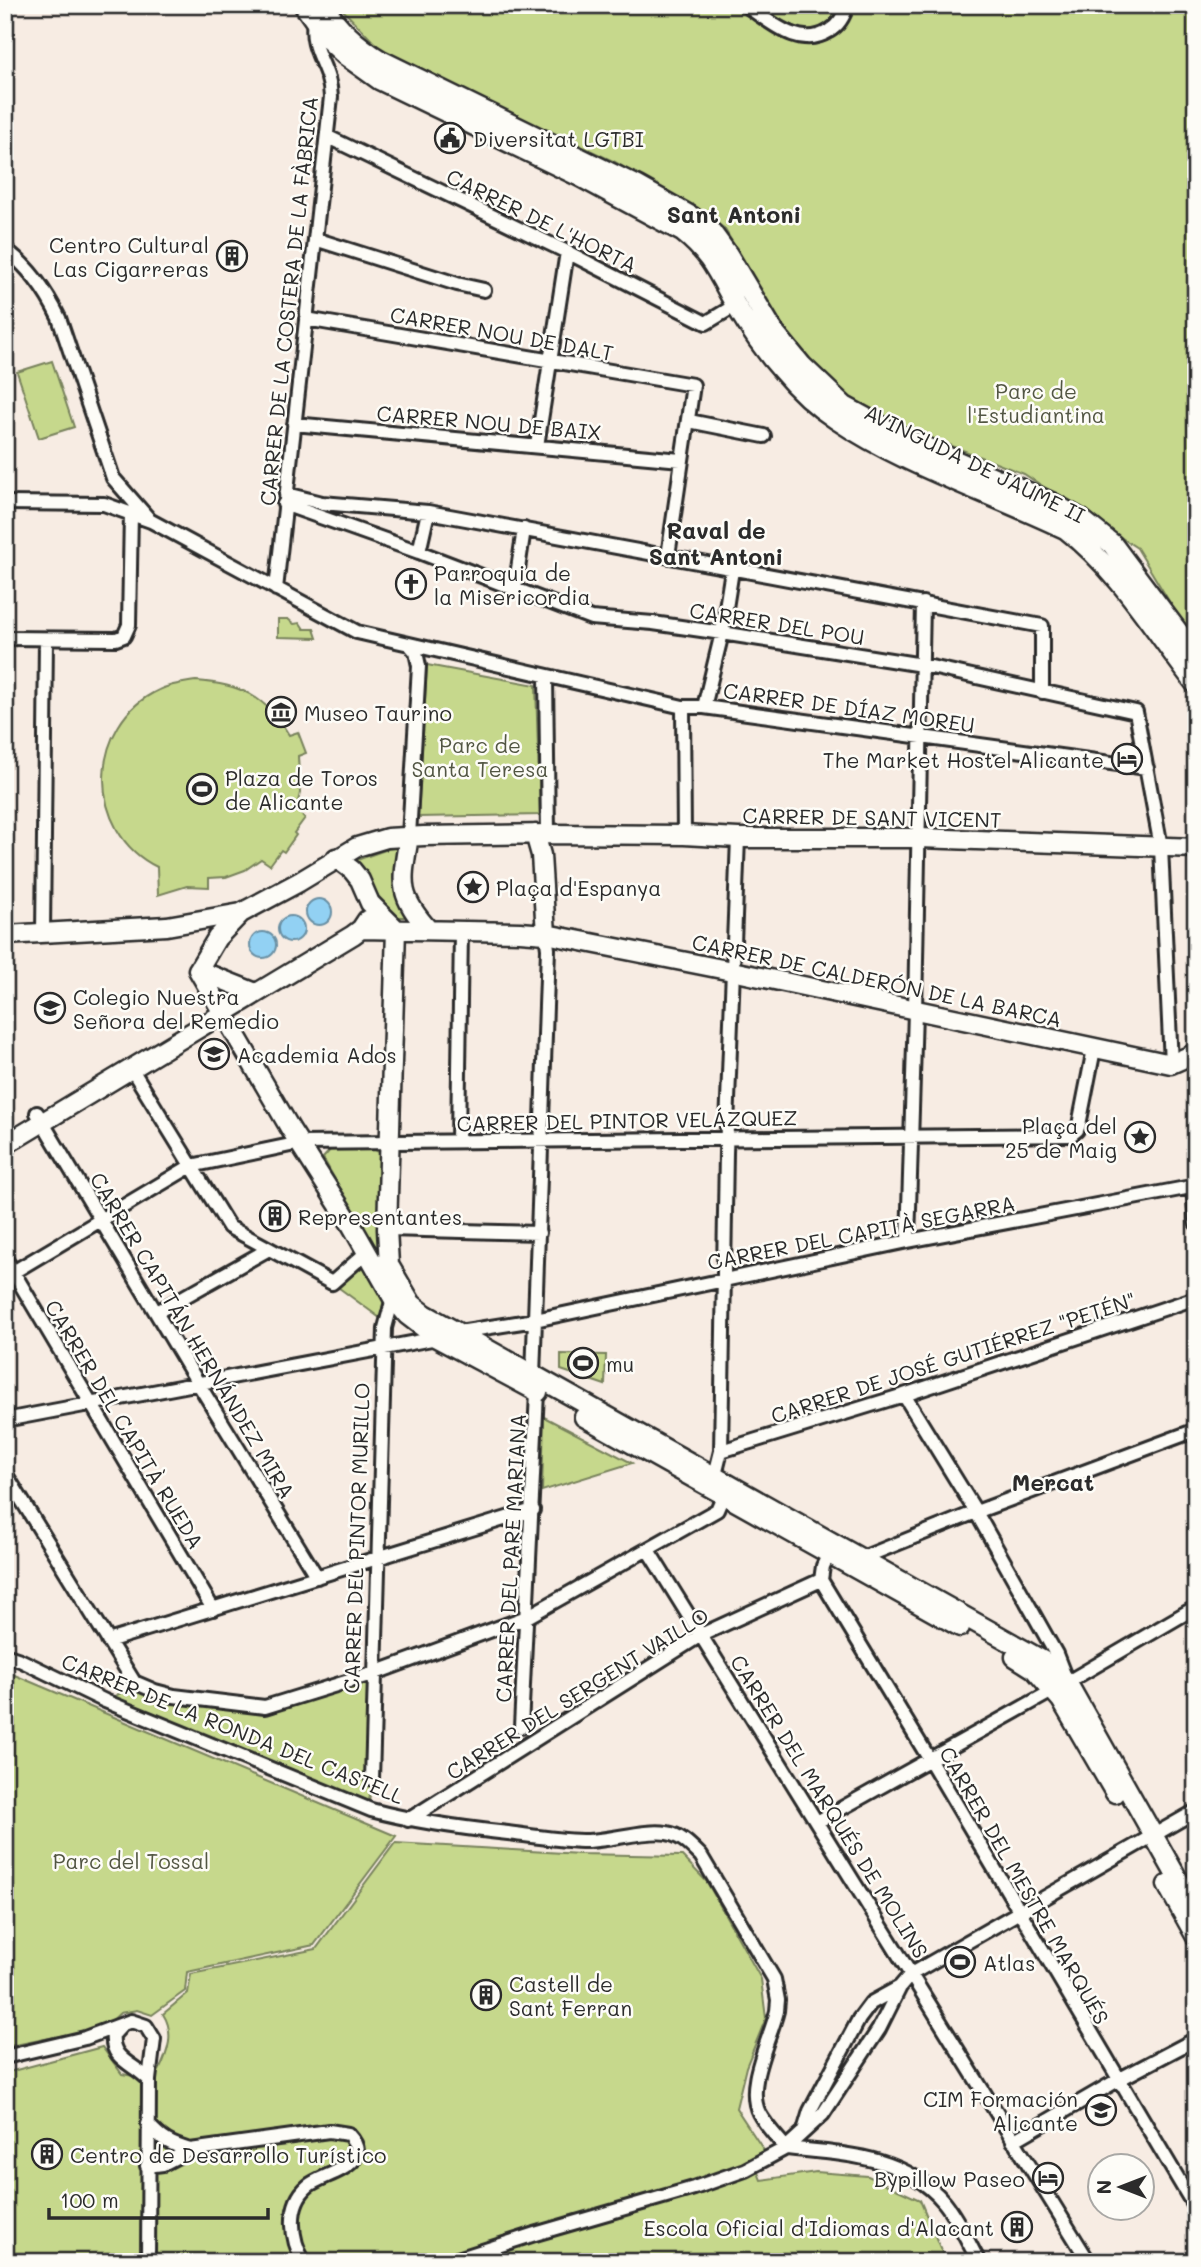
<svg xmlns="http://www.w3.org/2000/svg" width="1201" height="2267" font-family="Mali,sans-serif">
<rect width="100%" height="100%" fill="#f7ece3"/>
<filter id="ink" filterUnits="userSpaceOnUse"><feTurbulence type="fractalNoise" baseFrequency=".0143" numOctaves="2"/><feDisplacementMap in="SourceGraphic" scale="14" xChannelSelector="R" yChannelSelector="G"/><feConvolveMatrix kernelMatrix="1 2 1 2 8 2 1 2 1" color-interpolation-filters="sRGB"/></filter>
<g filter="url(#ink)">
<path fill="#c6d88c" stroke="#78825c" stroke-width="2" d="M338,5h858v641l-59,-98 -113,-74 -108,-42 -86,-44 -55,-73 -51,-87 -109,-66 -230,-108z
M52,361l22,66 -35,11 -22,-66z
M278,619h10l6,5 6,-1 4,6h10l3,9 -39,-1z
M427,665l109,20 4,130 -122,2z
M196,681c44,3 70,15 93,54l9,-3 8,21 -8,3 2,37 -4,17 9,8 -11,15 2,2 -12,17 -3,-2 -11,15 -9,-6 -16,11 -19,7 -17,1v9l-22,-1 -29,9 -1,-28c-72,-35 -70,-144 2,-177 12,-6 24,-7 37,-9z
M400,847l10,70h-17l-4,-2 -17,-30 -18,-21v-3l34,-12z
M332,1148h39l9,5v100h-4l-53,-95z
M363,1259l21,40 -4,19 -45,-33z
M561,1354l45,1 -1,30 -44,-15z
M544,1417l88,46 -90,28z
M5,1671l391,165 -82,109 -127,27 -2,19 -33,24 -15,-5 -17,3 -15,14 -100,20z
M375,1673l-3,106 -4,30 -263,-108 41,-21 28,16 91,11z
M395,1843l185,11 102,2 25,26 54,97 5,39 -20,49 -10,41 33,50 -14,7 6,15 55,-8 52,4 52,24 26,62h-941v-189l97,-26 20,27 18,3 19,-6c9,-19 16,-38 4,-57l25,-21 3,-19 125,-25z"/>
<path fill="#92d1f3" stroke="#698fa3" stroke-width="2" d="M306 912a13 13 0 1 1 26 0a13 13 0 1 1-26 0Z
M278 929a13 13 0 1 1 26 0a13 13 0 1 1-26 0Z
M250 945a13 13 0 1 1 26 0a13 13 0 1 1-26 0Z"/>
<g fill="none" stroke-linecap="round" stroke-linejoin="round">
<g stroke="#2b2b2b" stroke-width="18">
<path id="minor" d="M745,5c25,16 54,45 84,26 10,-6 15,-14 18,-26
M328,137l239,115 139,71 30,-18
M315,239l142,45 27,6
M5,249c24,18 41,42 54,69l54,160 35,40
M306,319l387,66 -25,171
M689,421l75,15
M294,424l387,36
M537,446l30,-194
M286,494l36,9 106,9 614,114v66
M5,503l99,1 47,17 206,111 326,75h21l443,61
M284,504l135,48 172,66 62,5 69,10 200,32 214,47 25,135 10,217
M419,552l9,-40
M276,589l55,-492c-1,-32 -22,-45 -17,-76
M515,589l9,-60
M5,638l111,1 8,-3 5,-11 2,-113
M546,677l2,157
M683,707l1,128
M704,707l18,-74 10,-63
M409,836l10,-170 -3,-14 -6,-7
M43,934l3,-295
M131,1068l98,159 103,56 35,-31
M37,1113l161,270 119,194
M458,1141l3,-210
M1193,1187l3,36
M387,1229l152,4
M908,1241l7,-230 8,-408
M5,1258l208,351
M5,1277l186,-111 109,-23 771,-8 6,-5 2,-5 15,-76
M157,1312l112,-63
M459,1332l76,-12 373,-79 288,-55
M533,1376l15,-427 -2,-15
M904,1395l72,117 80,142 9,23
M5,1420l432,-82
M721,1451l183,-56 292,-97
M5,1473l129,209 21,9 19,5 91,11 110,-34 152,-56 190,-107 6,-14 -8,-21 6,-24 5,-298 12,-315
M648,1550l441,712
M858,1558h4l114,-46 220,-82
M821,1580l109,180 266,449
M821,1580l2,-14 6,-12 7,1
M108,1641l425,-131
M5,1655l15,5 85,41 266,109c45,12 90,18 137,23 24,3 49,7 74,8 25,1 63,-12 85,-8 14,2 24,13 34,23l73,123 4,21 -1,11c-7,29 -32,74 -18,102 6,12 18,24 27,35
M521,1727l16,-335
M372,1779l13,-451 8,-30
M408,1820l293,-185 120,-55
M817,1822l237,-132 142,-83
M123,2024l-10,11c-3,25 22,29 36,45
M5,2057l80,-19 46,-17 15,5 8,13 -5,41 -1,182
M148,2124c14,16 22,20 42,26
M804,2131l6,-20 49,-92 12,-16 29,-16
M1013,2141l105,-61 78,-41
M786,2148c57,6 118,7 158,54 14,17 24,40 35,60
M147,2166l16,-2 27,-14 139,-19 19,3c30,32 -25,39 -40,52 -22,19 -17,54 -4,76
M448,2262l87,-28 159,-46 51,-18 41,-22 37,-34 56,-85 21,-42 11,-13 285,-163"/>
</g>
<g stroke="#2b2b2b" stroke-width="23">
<path id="secondary" d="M535,834l6,21 5,79
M409,836c-7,45 -13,58 20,94
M336,858l16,12 8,10 10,23 26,26 -9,300 2,36 23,39 13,10 619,347 23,21 129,229
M361,929l159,3 26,2 186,37 439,93 25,-11
M5,935l162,-9 74,-13
M198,970l93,160 61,96 41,72 14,17 30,23 101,54
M198,970l19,-32 24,-25 58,-31 58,-35 30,-9 37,-2 124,-2 136,1 54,3h181l277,10
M198,970l58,23
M5,1145l348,-210 8,-6 6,-9
M584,1417l376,210
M1015,1657l19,12 27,31 54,93
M1167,1885l29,52"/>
</g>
<g stroke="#2b2b2b" stroke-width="24">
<path id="primary" d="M304,5l24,34 17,16 35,25 199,96 104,56c28,22 35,41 52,72 13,22 29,46 46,65 15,18 35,37 55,50 68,46 155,74 230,110 53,41 89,102 130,155
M323,5c15,24 34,41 57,55l257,126 55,31 20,16 16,22 46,77 28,34 42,40 53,29 155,68 30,17 30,24 84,112"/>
</g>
<use href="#minor" stroke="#fdfcf7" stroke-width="12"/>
<use href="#secondary" stroke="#fdfcf7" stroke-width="18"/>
<use href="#primary" stroke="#fdfcf7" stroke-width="19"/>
</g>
</g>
<defs>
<g id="civic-ring" transform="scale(1.575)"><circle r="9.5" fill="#fdfcf7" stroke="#2b2b2b" stroke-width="1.5"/><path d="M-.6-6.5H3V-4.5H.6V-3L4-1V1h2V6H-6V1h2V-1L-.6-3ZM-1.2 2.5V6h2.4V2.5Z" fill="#2b2b2b"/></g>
<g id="building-ring" transform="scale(1.575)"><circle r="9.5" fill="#fdfcf7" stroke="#2b2b2b" stroke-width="1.5"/><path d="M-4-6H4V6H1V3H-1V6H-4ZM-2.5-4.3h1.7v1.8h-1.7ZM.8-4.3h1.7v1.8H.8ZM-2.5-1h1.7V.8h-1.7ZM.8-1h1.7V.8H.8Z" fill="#2b2b2b"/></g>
<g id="church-ring" transform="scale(1.575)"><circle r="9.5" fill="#fdfcf7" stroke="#2b2b2b" stroke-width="1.5"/><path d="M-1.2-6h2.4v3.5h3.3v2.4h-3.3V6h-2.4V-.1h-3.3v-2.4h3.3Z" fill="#2b2b2b"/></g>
<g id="museum-ring" transform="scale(1.575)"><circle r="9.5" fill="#fdfcf7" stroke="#2b2b2b" stroke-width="1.5"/><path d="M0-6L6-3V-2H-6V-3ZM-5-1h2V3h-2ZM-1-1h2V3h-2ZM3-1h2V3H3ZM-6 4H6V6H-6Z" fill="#2b2b2b"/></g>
<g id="hotel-ring" transform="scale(1.575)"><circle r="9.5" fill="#fdfcf7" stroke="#2b2b2b" stroke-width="1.5"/><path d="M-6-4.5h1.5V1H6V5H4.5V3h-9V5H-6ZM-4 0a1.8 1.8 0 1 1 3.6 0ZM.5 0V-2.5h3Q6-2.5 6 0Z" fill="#2b2b2b"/></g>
<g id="stadium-ring" transform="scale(1.575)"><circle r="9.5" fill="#fdfcf7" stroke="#2b2b2b" stroke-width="1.5"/><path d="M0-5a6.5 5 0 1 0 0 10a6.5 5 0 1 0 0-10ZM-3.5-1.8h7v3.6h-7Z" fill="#2b2b2b"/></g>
<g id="sight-ring" transform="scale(1.575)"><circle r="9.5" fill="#fdfcf7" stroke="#2b2b2b" stroke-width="1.5"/><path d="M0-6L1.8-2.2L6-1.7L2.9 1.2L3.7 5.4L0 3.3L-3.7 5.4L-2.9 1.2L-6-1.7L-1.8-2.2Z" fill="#2b2b2b"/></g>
<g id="school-ring" transform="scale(1.575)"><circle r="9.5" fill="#fdfcf7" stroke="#2b2b2b" stroke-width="1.5"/><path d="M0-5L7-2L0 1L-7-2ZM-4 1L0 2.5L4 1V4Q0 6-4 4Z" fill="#2b2b2b"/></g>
<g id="university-ring" transform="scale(1.575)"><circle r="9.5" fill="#fdfcf7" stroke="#2b2b2b" stroke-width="1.5"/><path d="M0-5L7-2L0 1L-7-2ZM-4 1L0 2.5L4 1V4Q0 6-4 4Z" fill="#2b2b2b"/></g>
</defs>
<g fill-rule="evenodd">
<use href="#civic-ring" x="450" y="138"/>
<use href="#building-ring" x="232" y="256"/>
<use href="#church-ring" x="411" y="584"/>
<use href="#museum-ring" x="281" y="712"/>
<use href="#hotel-ring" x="1127" y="759"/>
<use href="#stadium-ring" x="202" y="789"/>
<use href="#sight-ring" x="473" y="887"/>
<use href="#school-ring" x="50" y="1008"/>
<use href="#school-ring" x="214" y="1054"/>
<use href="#sight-ring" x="1140" y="1137"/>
<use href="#building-ring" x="275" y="1216"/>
<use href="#stadium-ring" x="583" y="1363"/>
<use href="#stadium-ring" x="960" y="1962"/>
<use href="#building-ring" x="486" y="1995"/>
<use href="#university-ring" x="1101" y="2110"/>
<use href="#building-ring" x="47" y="2154"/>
<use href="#hotel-ring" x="1048" y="2178"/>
<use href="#building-ring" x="1017" y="2227"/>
</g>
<g text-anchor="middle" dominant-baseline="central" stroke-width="5" stroke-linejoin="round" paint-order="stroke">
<g font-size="21" fill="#2b2b2b" stroke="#fdfcf7" text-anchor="start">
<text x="473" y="138">Diversitat LGTBI</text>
<text x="209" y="244" text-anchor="end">Centro Cultural<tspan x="209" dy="24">Las Cigarreras</tspan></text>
<text x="434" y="572">Parroquia de<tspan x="434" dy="24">la Misericordia</tspan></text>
<text x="304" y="712">Museo Taurino</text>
<text x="1104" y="759" text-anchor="end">The Market Hostel Alicante</text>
<text x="225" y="777">Plaza de Toros<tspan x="225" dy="24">de Alicante</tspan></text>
<text x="496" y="887">Plaça d'Espanya</text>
<text x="73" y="996">Colegio Nuestra<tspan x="73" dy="24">Señora del Remedio</tspan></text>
<text x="237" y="1054">Academia Ados</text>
<text x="1117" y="1125" text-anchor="end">Plaça del<tspan x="1117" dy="24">25 de Maig</tspan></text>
<text x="298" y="1216">Representantes</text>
<text x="606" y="1363">mu</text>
<text x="983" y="1962">Atlas</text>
<text x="509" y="1983">Castell de<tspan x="509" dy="24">Sant Ferran</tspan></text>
<text x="1078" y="2098" text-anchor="end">CIM Formación<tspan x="1078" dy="24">Alicante</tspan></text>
<text x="70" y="2154">Centro de Desarrollo Turístico</text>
<text x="1025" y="2178" text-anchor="end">Bypillow Paseo</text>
<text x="994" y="2227" text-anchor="end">Escola Oficial d'Idiomas d'Alacant</text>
</g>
<g font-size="21" fill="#2b2b2b" stroke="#fdfcf7">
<text transform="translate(542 220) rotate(26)">CARRER DE L'HORTA</text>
<text transform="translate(288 301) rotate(-84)">CARRER DE LA COSTERA DE LA FÀBRICA</text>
<text transform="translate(502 333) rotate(10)">CARRER NOU DE DALT</text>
<text transform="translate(489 422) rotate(5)">CARRER NOU DE BAIX</text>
<text transform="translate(975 463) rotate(26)">AVINGUDA DE JAUME II</text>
<text transform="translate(777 623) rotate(9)">CARRER DEL POU</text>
<text transform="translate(849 707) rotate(8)">CARRER DE DÍAZ MOREU</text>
<text transform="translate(872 817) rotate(1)">CARRER DE SANT VICENT</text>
<text transform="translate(877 980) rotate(12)">CARRER DE CALDERÓN DE LA BARCA</text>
<text transform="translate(627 1120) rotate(-1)">CARRER DEL PINTOR VELÁZQUEZ</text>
<text transform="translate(861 1232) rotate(-11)">CARRER DEL CAPITÀ SEGARRA</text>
<text transform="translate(193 1335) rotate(59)">CARRER CAPITÁN HERNÁNDEZ MIRA</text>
<text transform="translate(953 1357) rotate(-18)">CARRER DE JOSÉ GUTIÉRREZ "PETÉN"</text>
<text transform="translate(125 1424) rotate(59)">CARRER DEL CAPITÀ RUEDA</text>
<text transform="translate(356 1538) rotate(-88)">CARRER DEL PINTOR MURILLO</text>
<text transform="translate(510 1558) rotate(-87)">CARRER DEL PARE MARIANA</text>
<text transform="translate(577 1693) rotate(-32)">CARRER DEL SERGENT VAILLO</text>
<text transform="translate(233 1728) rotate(22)">CARRER DE LA RONDA DEL CASTELL</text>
<text transform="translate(830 1806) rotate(58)">CARRER DEL MARQUÉS DE MOLINS</text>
<text transform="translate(1025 1885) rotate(60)">CARRER DEL MESTRE MARQUÉS</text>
</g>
<g font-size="21" fill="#525643" stroke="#fdfcf7">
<text x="1036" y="390">Parc de<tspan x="1036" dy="24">l'Estudiantina</tspan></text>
<text x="480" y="744">Parc de<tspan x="480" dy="24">Santa Teresa</tspan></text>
<text x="131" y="1860">Parc del Tossal</text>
</g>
<g font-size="23" font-weight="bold" fill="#2b2b2b" stroke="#fdfcf7">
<text x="734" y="214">Sant Antoni</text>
<text x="716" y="530">Raval de<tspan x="716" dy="26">Sant Antoni</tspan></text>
<text x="1053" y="1482">Mercat</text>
</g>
</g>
<rect width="1201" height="2267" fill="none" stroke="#fdfcf7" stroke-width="28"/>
<rect x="14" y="14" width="1173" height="2239" fill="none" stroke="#2b2b2b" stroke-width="2.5" filter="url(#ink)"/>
<g transform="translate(1121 2187) rotate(270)"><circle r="33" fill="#fdfcf7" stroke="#a9a8a5" stroke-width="2"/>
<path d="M0-5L12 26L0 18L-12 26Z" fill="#2b2b2b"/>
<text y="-10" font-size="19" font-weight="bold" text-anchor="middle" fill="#2b2b2b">N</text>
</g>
<path d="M49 2208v10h219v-10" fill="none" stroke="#2b2b2b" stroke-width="3.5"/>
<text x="60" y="2208" font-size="21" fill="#2b2b2b" stroke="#fdfcf7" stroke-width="5" paint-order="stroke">100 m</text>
</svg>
